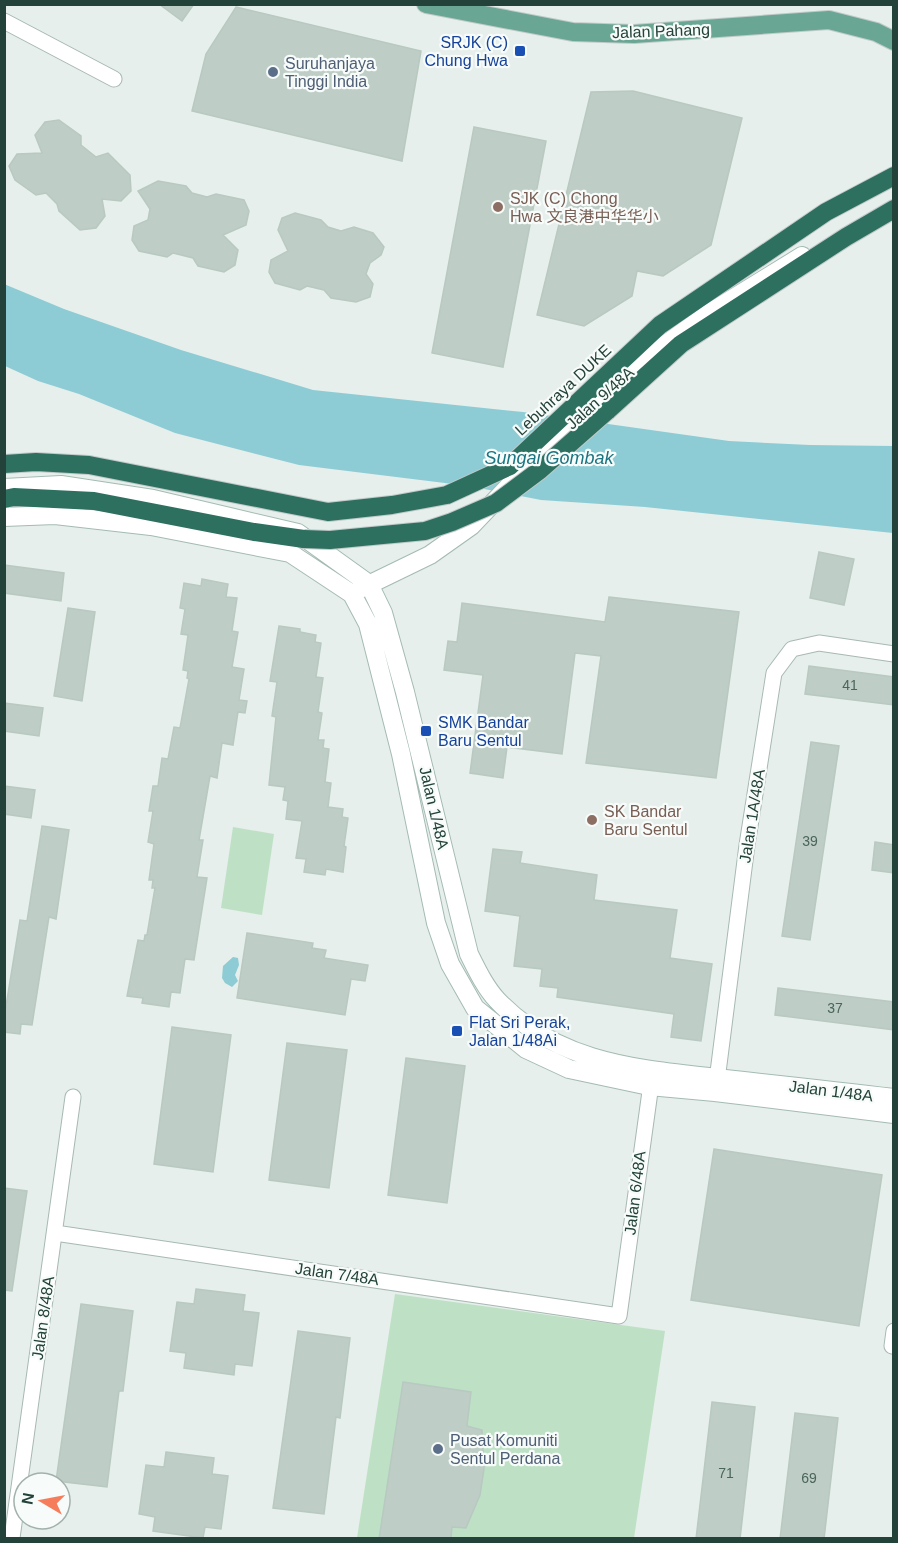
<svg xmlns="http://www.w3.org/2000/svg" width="898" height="1543" font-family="Helvetica,'Noto Sans SC',sans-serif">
<rect width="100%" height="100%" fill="#e6efeb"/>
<path fill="#bee1c6" d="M233,827l41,7 -12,81 -41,-7z
M395,1294l270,37 -31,207h-277z"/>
<path fill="#8dccd5" d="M4,284l60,25 117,41 132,40 210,22 206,29 81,4 83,1v87l-248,-26 -104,-7 -72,-14 -170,-21 -124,-32 -96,-39 -41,-13 -33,-15z
M233,957l5,1 1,7 -4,10 3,6 -6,6 -7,-4 -3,-5 1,-12z"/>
<path fill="#becdc6" stroke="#b8c9c1" stroke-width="1.5" d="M159,4h35l-12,17z
M236,7l185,44 -19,110 -210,-50 14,-57z
M633,91l109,27 -31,127 -48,31 -26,-5 -5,25 -48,30 -47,-11 54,-223z
M59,120l22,16v9l15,12 12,-4 22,22 1,16 -10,10 -19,-2 3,17 -9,12 -16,2 -21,-19 -2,-7 -11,-11 -10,2 -21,-15 -6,-14 8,-12 25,-1 -7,-18 10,-13z
M474,127l72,14 -43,226 -71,-14z
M158,181l28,5 6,7 15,4 9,-3 28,6 5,11 -3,14 -23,10 15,15 -3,15 -11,7 -26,-6 -5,-8 -20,-5 -6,4 -28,-6 -7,-11 2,-14 14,-6 2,-11 -12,-18z
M295,213l26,7 7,7 13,4 13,-4 19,6 11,14 -3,8 -11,8 -4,11 7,10 -3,13 -14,5 -25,-4 -7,-8 -17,-4 -7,4 -25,-7 -6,-11 2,-12 17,-9 -10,-21 4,-12z
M819,552l35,7 -10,46 -34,-7z
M4,565l60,8 -3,28 -57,-8z
M202,579l26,5 -2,13 11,1 -5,33 6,1 -6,35 12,2 -5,31 8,1 -2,12 -7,-1 -5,33 -11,-2 -5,35 -7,-2 -11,64h4l-6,37 10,1 -13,82 -9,-1 -5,34 -9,-1 -2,15 -27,-4 1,-5 -16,-2 11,-56 6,1 1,-6h2l8,-47h-3l1,-8h-4l5,-36 -6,-2 5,-31h-4l4,-25h5l4,-28 6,1 6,-32 6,1 9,-49 -2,-1 1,-7 -5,-1 5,-35 -7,-1 4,-25 -5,-1 4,-25 17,3z
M609,597l130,15 -23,166 -130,-15 15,-107 -26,-3 -13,101 -55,-7 -4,31 -33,-5 13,-98 -39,-5 4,-29 9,1 5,-39 143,19z
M68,608l27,4 -13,89 -28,-5z
M279,626l21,3v3l16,3 -1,7 6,1 -5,34 7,1 -5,34 4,1 -4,27h6l-1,8 6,1 -4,33 6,1 -3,24 15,2 -1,8 6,1 -4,28 2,1 -3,25 -17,-3 -1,6 -21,-3 2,-13 -10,-1 6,-37 -16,-2 2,-18 -5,-1 2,-13 -16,-2 7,-68 -4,-1 5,-34 -7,-1z
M809,666l85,11v28l-89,-11z
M4,703l39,5 -4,28 -35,-5z
M811,742l28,4 -29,194 -28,-4z
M4,786l31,4 -4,28 -27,-4z
M42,826l27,4 -13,89 -7,-2 -17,108 -11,-1 -1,10 -16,-2v-14l16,-98 7,1z
M875,842l19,3v28l-22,-3z
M493,849l29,3 -2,11 77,12 -3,25 83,10 -7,48 42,6 -11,77 -30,-4 3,-23 -117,-17 1,-9 -18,-2 2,-17 -28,-3 6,-50 -35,-5z
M247,933l66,10 -1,5 14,2 -2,8 44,7 -3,16 -14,-2 -6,36 -108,-17z
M778,988l116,14v28l-119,-15z
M172,1027l59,8 -18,137 -59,-8z
M287,1043l60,7 -18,138 -60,-8z
M406,1058l59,8 -18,137 -59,-8z
M714,1149l168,26 -23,151 -168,-26z
M4,1188l23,3 -15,100 -8,-1z
M196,1289l49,6 -2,16 16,2 -7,53 -17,-2 -1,11 -50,-7 2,-15 -16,-2 7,-49 17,2z
M81,1304l52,7 -10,80h-4l-12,96 -51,-6z
M298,1331l52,7 -10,80 -4,-1 -12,97 -51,-6z
M403,1382l68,10 -4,34 15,4 2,39 -4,26 -14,33 -14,-1 -1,12h-72z
M712,1402l43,5 -15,132h-44z
M795,1413l43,5 -14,121h-44z
M166,1452l48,6 -2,16 16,2 -7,53 -16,-2 -2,11 -50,-7 2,-14 -16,-3 7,-49 18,2z"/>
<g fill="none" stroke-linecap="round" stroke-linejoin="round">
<g stroke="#a8b8b2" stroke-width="17">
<path id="street" d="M4,21l110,58
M716,1088l31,-243 27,-172 18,-24 27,-6 75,11
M55,1233l564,83 33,-239
M894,1331l-2,15h2
M12,1538l61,-441"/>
</g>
<g stroke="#a4bbb2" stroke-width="20">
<path id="secondary" d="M4,488l57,-3 92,14 145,34 71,51 14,29 22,79 64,262c8,16 16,33 28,46 63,66 145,69 228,79 56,6 112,12 169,19
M4,517l51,-2 96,11 139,27 62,41 16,30 33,130 35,169 14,41 25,44 51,41 43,20 80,17 66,6 179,22
M360,589l70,-34 41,-29 61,-64 89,-86 87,-62 94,-58"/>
</g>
<g stroke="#c1cac8" stroke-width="20">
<path id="primary" d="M426,4l147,28 61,2 195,-14 47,12 18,9"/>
</g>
<g stroke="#c1cac8" stroke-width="20">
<path id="highway" d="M607,411l74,-67 165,-107 48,-28
M4,464l32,-2 53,3 239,47 64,-7 55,-10 63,-29 150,-141 166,-113 68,-36
M4,499l10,-2 80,4 160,31 50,7"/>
</g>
<use href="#street" stroke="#fff" stroke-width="15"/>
<use href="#secondary" stroke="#fff" stroke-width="18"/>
<use href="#primary" stroke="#69a694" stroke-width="18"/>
<use href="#highway" stroke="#2e7060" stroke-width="18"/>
<g stroke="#c1cac8" stroke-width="20" stroke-linecap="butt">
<path id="highway-bridge" d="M304,539l26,1 95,-9 27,-9 44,-19 44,-33 67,-59"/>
</g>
<use href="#highway-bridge" stroke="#2e7060" stroke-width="18"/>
</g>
<g fill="#1a4fb4" stroke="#f7fbf9" stroke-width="2">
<rect x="514" y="45" width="12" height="12" rx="3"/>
<rect x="420" y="725" width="12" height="12" rx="3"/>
<rect x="451" y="1025" width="12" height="12" rx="3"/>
</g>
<g fill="#5c6f8a" stroke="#f7fbf9" stroke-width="2">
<circle cx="273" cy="72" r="6"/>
<circle cx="438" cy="1449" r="6"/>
</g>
<g fill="#8d6e63" stroke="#f7fbf9" stroke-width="2">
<circle cx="498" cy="207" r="6"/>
<circle cx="592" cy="820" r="6"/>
</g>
<g text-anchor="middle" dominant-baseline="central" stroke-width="4.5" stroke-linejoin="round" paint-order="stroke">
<g font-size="14" fill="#4a655c">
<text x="850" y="685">41</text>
<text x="810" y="841">39</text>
<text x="835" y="1008">37</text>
<text x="726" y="1473">71</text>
<text x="809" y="1478">69</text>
</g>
<g font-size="16" fill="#234239" stroke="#f7fbf9">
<text transform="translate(661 31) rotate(-2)">Jalan Pahang</text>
<text transform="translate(563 390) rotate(-43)">Lebuhraya DUKE</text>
<text transform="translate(600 398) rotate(-42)">Jalan 9/48A</text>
<text transform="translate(434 808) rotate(77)">Jalan 1/48A</text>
<text transform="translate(752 816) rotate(-81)">Jalan 1A/48A</text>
<text transform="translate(831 1091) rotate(7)">Jalan 1/48A</text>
<text transform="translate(635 1193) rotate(-83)">Jalan 6/48A</text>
<text transform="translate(337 1274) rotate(8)">Jalan 7/48A</text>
<text transform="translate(43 1318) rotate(-82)">Jalan 8/48A</text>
</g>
<g font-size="16" fill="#164399" stroke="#f7fbf9" text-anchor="start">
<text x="508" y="42" text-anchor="end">SRJK (C)<tspan x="508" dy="18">Chung Hwa</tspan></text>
<text x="438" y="722">SMK Bandar<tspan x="438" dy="18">Baru Sentul</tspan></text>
<text x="469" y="1022">Flat Sri Perak,<tspan x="469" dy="18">Jalan 1/48Ai</tspan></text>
</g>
<g font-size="16" fill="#4e5e75" stroke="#f7fbf9" text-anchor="start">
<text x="285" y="63">Suruhanjaya<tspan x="285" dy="18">Tinggi India</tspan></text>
<text x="450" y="1440">Pusat Komuniti<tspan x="450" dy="18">Sentul Perdana</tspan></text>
</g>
<g font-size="16" fill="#785e54" stroke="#f7fbf9" text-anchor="start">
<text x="510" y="198">SJK (C) Chong<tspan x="510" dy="18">Hwa 文良港中华华小</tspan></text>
<text x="604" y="811">SK Bandar<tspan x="604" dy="18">Baru Sentul</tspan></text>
</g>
<g font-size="18" font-style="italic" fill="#1a7482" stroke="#f7fbf9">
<text x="549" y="458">Sungai Gombak</text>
</g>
</g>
<rect width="898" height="1543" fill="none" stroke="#234239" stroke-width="12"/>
<g transform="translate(42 1501) rotate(280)"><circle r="28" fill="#f7fbf9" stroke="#a2b1ac" stroke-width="1.5"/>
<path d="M0-4.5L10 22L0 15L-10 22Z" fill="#f67d5c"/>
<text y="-9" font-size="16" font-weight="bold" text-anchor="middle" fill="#234239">N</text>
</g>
</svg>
